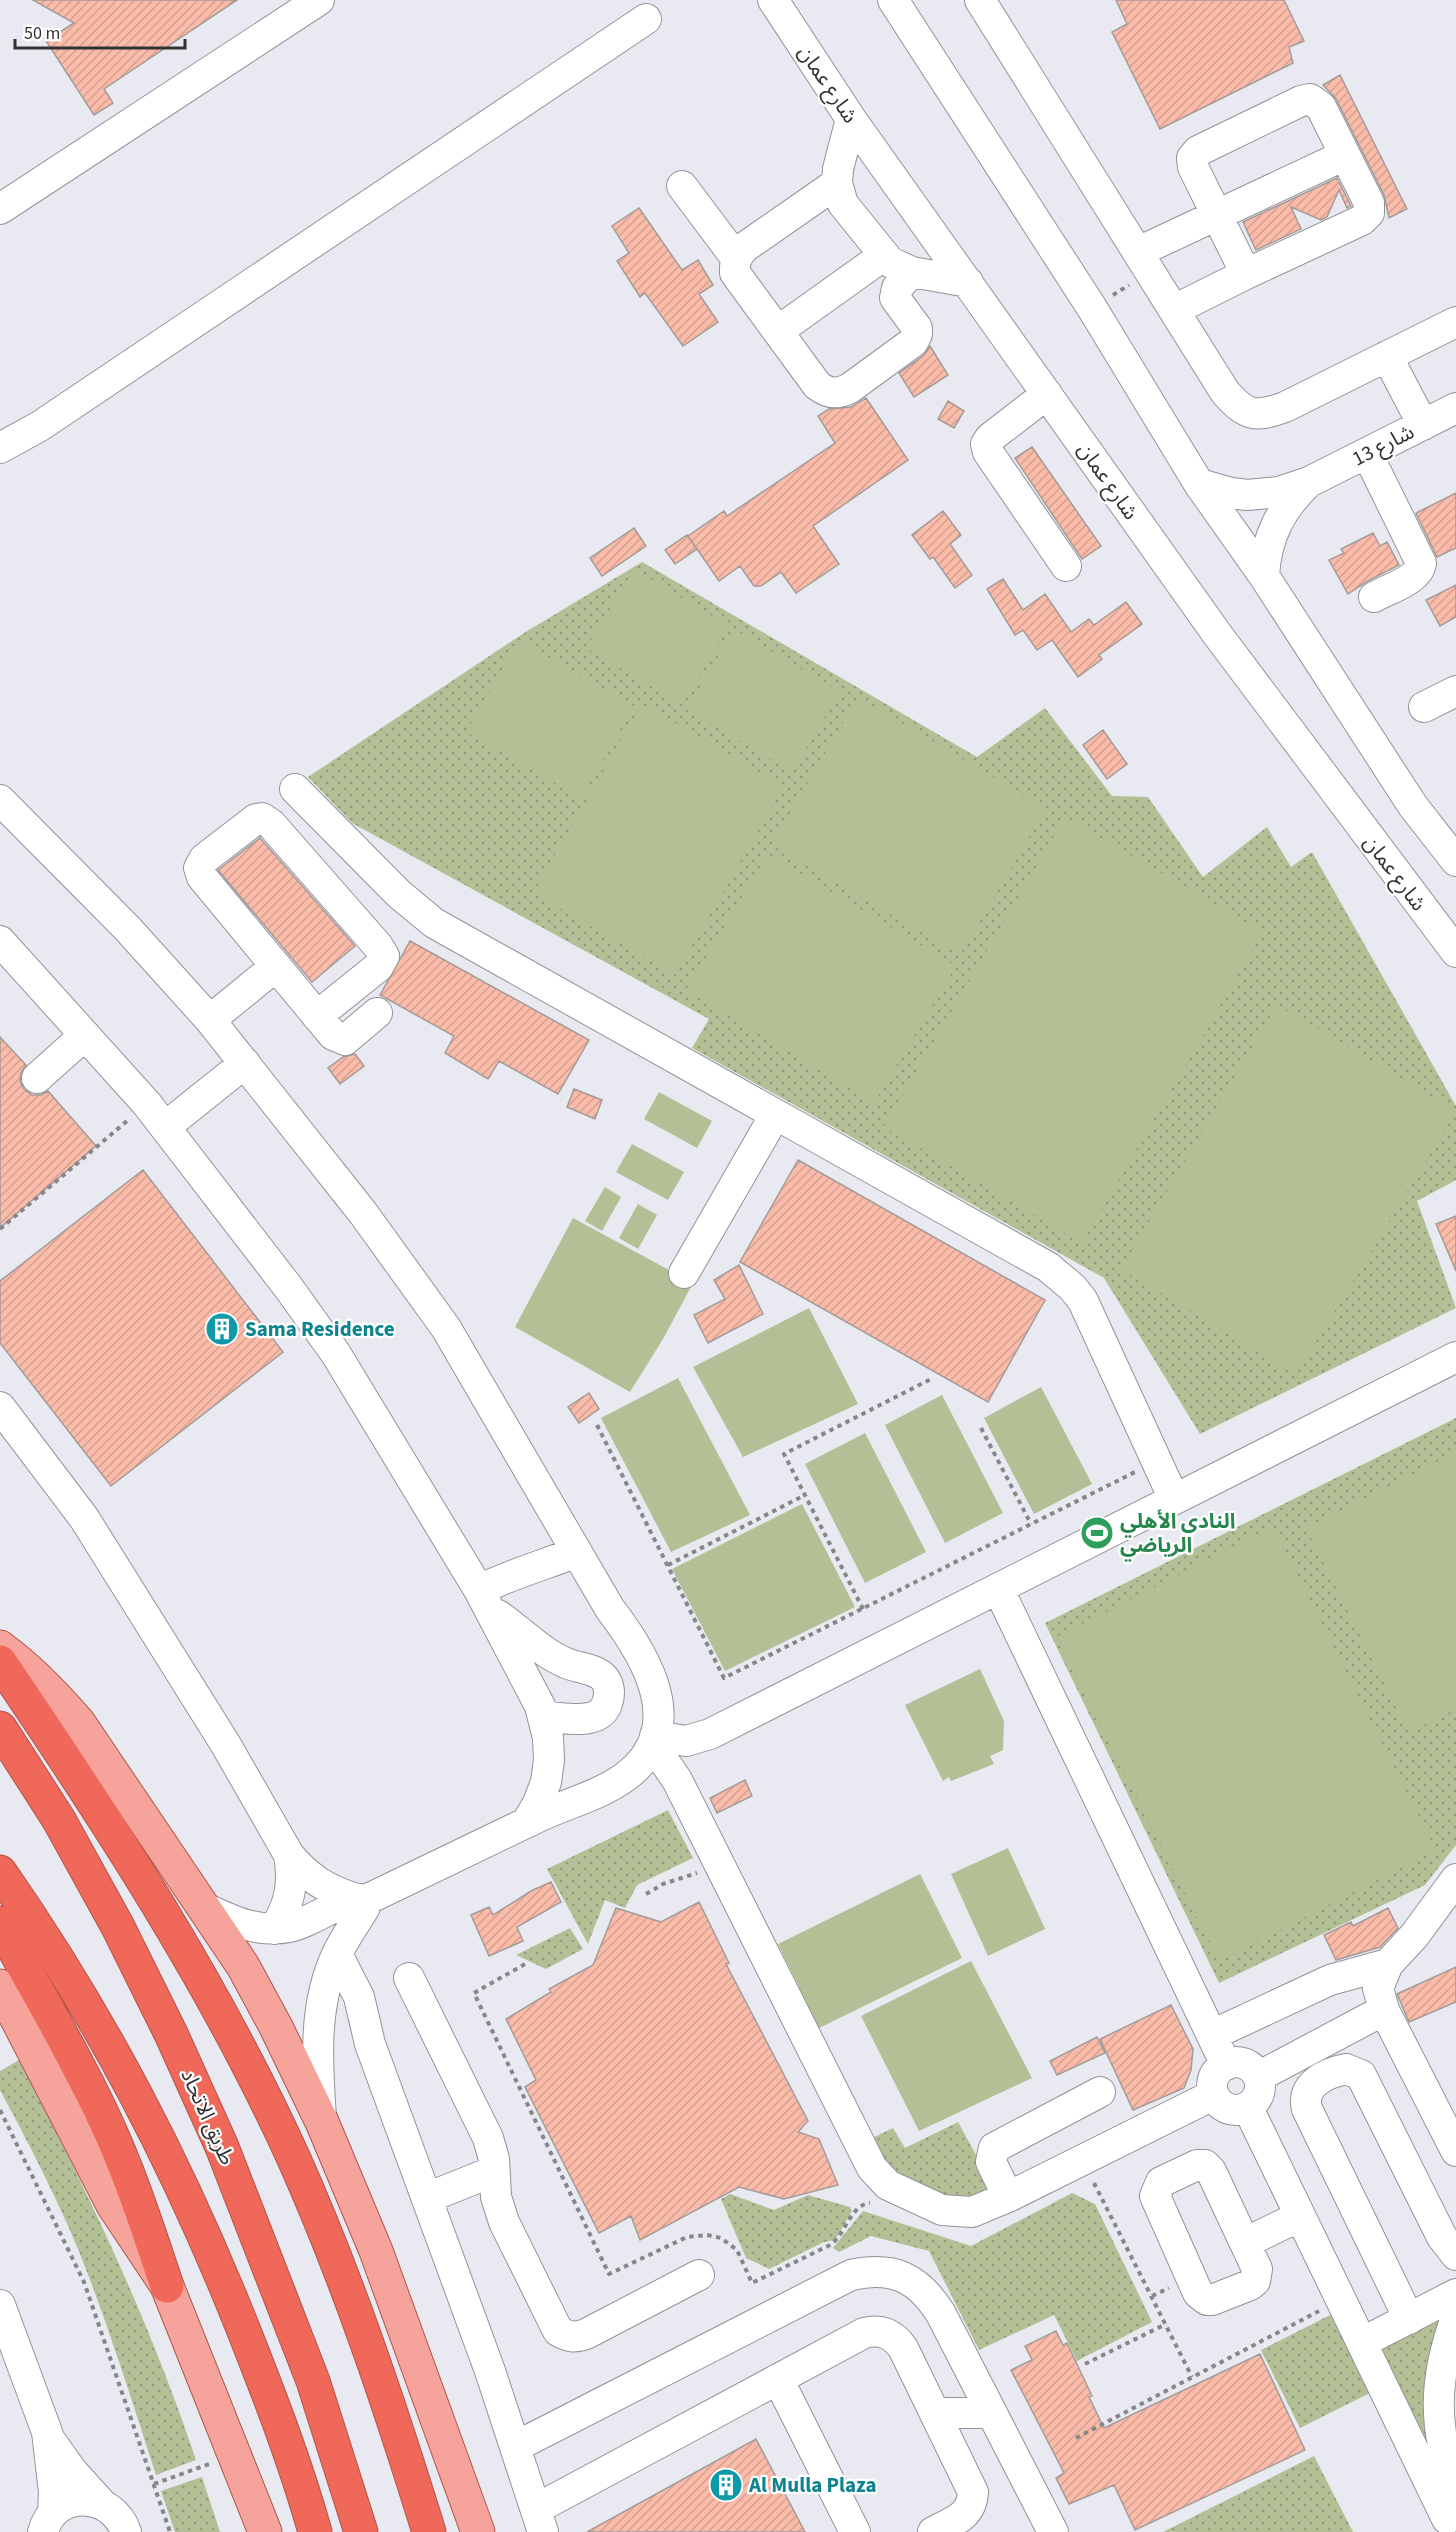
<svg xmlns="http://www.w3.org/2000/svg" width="1456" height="2532" font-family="'Source Sans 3','Noto Sans Arabic',sans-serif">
<defs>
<pattern id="grass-dots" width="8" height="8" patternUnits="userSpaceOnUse" patternTransform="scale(1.5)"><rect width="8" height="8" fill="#b3bf94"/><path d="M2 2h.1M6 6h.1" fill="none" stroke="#929c7a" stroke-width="1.8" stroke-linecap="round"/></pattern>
<pattern id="building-hatch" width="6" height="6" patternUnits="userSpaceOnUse" patternTransform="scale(1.5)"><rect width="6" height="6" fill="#fabba8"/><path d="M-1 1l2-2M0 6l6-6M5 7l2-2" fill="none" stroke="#d7a191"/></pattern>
</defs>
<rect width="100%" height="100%" fill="#e9eaf1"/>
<path fill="url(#grass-dots)" d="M642,562l335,195 68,-49 67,88 36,1 55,80 64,-50 24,40 21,-15 144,254v74l-39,21 39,107 -256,126 -96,-156 -412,-230 17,-29 -357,-196 -44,-46 216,-144z
M1456,1418v427l-31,40 -206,98 -174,-360z
M668,1810l25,48 -56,27 -12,23 -20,-8 -17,44 -41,-75z
M570,1928l13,21 -37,20 -30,-14z
M19,2060c68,129 131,262 177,400l-40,15c-24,-74 -47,-148 -76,-221 -23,-56 -51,-110 -80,-164v-19z
M958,2122l29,53 1,13 -24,13 -63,-19 -33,-42 25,-12 12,20z
M1072,2193l23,11 57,118 -75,39 -23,-46 -75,35 -50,-99 -58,-15 -32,16 -6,-4 30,-37 108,35z
M730,2194l44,16 34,-15 42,12 2,4 -17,29 -11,2 -55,27 -23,-11 -25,-59z
M1455,2302l-29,116v21l-52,-94z
M1332,2314l38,79 -70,35 -39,-78z
M1314,2456l39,76h-190z
M202,2477l18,55h-45l-14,-41z"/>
<path fill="#b3bf94" d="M634,569l95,57 -47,79 -96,-57z
M734,629l106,63 -48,80 -105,-63z
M519,640l115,66 -53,92 -115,-66z
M858,697l188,111 -86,147 -189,-110z
M642,704l142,82 -109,189 -142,-82z
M1065,817l198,115 -181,311 -198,-116z
M768,854l188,112 -82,137 -188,-113z
M1277,1005l179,106 -160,264 -175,-106z
M659,1092l53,29 -15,27 -53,-29z
M632,1144l52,28 -16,28 -52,-28z
M605,1187l16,10 -19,34 -17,-10z
M638,1204l19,11 -19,34 -19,-11z
M573,1218l120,65 -30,56 -33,53 -115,-65z
M809,1308l49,96 -115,53 -50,-90z
M678,1378l72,137 -79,37 -70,-134z
M1041,1387l51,97 -58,30 -50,-96z
M942,1395l61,118 -58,30 -60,-118z
M865,1433l61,119 -61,31 -60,-119z
M1456,1452v257l-47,24 -103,-205z
M802,1504l53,103 -130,64 -53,-102z
M1273,1527l163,323 -217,111 -163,-324z
M980,1669l24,52 -1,29 -13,6 4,8 -43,17 -2,-4 -6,4 -38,-76z
M1008,1848l37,81 -57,27 -37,-82z
M920,1874l42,84 -143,70 -41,-84z
M971,1961l61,117 -113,53 -58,-115z"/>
<path fill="url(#building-hatch)" stroke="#a39b99" stroke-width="1.5" d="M33,0h204l-133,89 9,14 -19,12 -48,-74 28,-18z
M1116,0h168l20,41 -15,6 4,16 -133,66 -48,-97 15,-8z
M1340,75l67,134 -18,9 -5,-23 -48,-96 -13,-14z
M1337,178l14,28 -4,2 -8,-18 -12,27 -6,3 -30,-13 10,22 -45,21 -13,-28z
M639,208l43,62 16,-10 15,25 -14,9 19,28 -35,24 -38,-53 -5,4 -23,-36 12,-8 -17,-27z
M930,346l18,29 -34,22 -15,-24 24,-17z
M866,398l42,62 -95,66 26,38 -43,29 -15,-21 -20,14h-7l-14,-20 -21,15 -31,-45 36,-25 3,5 108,-73 -17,-27 11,-7 22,-2z
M948,401l16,10 -10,17 -16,-9z
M1032,447l69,99 -19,13 -67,-101z
M1456,493v55l-19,9 -21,-44z
M943,511l18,24 -11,9 22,31 -17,13 -22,-31 -3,2 -18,-24z
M634,528l12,18 -44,30 -12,-18z
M1373,533l7,13 7,-4 12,23 -33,17 -18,12 -19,-34 15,-7 -3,-4z
M687,535l10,14 -22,15 -10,-14z
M1003,579l20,31 22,-16 26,38 18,-13 5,6 32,-23 16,22 -43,31 3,4 -24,18 -26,-37 -15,10 -14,-20 -8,5 -28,-46z
M1456,585v32l-16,9 -14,-26z
M1103,730l24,34 -20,15 -24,-34z
M260,838l95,108 -43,36 -94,-112z
M410,941l179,99 -31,54 -59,-33 -11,18 -43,-26 9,-17 -74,-41z
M0,1037l26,28 -5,8 -1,8 4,8 8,6h9l7,-4 48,55 -96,82z
M355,1054l9,12 -24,18 -12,-16 15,-11z
M574,1089l28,11 -7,19 -28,-12z
M798,1160l247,140 -57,102 -248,-140z
M143,1170l140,182 -172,134 -111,-143v-62z
M1456,1216v55l-20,-47z
M739,1265l24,49 -55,29 -14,-28 31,-16 -11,-19z
M589,1393l10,16 -20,14 -11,-16z
M745,1780l7,16 -35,17 -7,-15z
M551,1882l10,20 -44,25 6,14 -34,15 -18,-41 18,-8 4,8 38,-24z
M699,1902l30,61 -3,1 82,157 -10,11 21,7 19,46 -54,14 -45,-12 -99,53 -9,-24 -32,17 -74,-146 11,-7 -30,-61 45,-27 -2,-3 44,-24 23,-57 45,14z
M1388,1908l10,20 -18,19 -44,13 -12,-25 27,-13 2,4z
M1456,1967v35l-47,20 -12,-28z
M1171,2005l22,44 -2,21 -7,18 -51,22 -33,-71z
M1097,2037l8,16 -48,22 -7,-14z
M1056,2331l7,14 4,-2 25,53 -3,1 15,31 156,-74 45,96 -170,80 -21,-45 -45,19 -13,-26 8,-5 -53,-103 21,-10 -7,-14z
M756,2439l49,93h-218z"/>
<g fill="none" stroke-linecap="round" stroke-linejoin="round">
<g stroke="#92939a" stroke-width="32">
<path id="minor" d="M773,0l78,119 366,515 239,318
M893,0l199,308 107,176 65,92 149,230 43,55
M980,0l245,392c21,24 30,26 60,15l171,-85
M1310,99l11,8 48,96v10l-7,7 -116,54 -53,-107 -1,-9 6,-7 103,-50z
M851,119l-13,50 -1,14 6,21 47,58 22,10 56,10
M837,183l-92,64c-8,8 -11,15 -10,26l82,112c11,9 20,10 33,3l63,-46 4,-8v-6l-22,-30 2,-10 15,-16
M682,186l54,72
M0,209l319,-209
M1138,252l207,-97
M1174,310l72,-36
M778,331l105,-75
M1387,356l36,69
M1047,394l-57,44 -4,6 2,8 78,114
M0,448l40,-22 606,-407
M1367,453l54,110c-2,17 -33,26 -47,34
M1199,484l32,9 16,2 32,-3 30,-10 147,-74
M1264,576c2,-39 17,-68 45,-94
M1424,707l32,-16
M295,789l104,105 35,29 614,344 25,21 10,13 91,198
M0,800l127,128 83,92 153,193 83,115 164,281c37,48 80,120 15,168 -26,19 -61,27 -91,42 -56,27 -112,54 -168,81 -17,-7 -56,24 -77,27 -31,6 -57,-6 -84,-19
M0,941l147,163 141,183 48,67 143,236 61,116 8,32 1,22 -3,22 -8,21 -11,19
M317,1016l61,-49 6,-11 -6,-10 -107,-122 -9,-6 -6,1 -52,40 -5,9 3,9 131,158 12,5 32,-27
M210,1020l66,-54
M37,1078l48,-43
M165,1127l80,-64
M684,1273l91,-158
M0,1407l84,111 142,227 63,110c18,22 38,35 65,43
M479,1590c32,-16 65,-25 98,-38
M999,1590l227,475
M498,1615c23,16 42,37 68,48 11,5 29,5 38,15 5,6 6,15 4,22 -6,28 -43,17 -64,17
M655,1736l31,5 24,-7 746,-377
M649,1750l15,11 13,19 195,388 16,17 54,25 30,2 36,-15 205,-102
M1456,1879l-42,57 -26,28 -10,24 6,22 72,141
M274,1929c16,-24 20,-46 15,-74
M337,1954l22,43 11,47 120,327 53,161
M409,1978l79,160 6,21 2,38 8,25 54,109c10,6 17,7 28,3l113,-59
M1212,2035l118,-55 58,-16
M1212 2086a24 24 0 1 1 48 0a24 24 0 1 1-48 0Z
M1258,2077l126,-67
M1248,2108l199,411
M321,2117c-4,-55 -8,-114 17,-165 8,-16 18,-30 27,-45l1,-7
M1197,2165h8l6,6 46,98 -2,12 -5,4 -38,15h-5l-9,-7 -43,-97 6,-14z
M1008,2197l-17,-35 3,-14 106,-56
M427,2198l67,-27
M1245,2243l55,-27
M0,2305l47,127 7,60 -1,21
M1456,2318c-23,63 -23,110 0,172
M1409,2319l-102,-210c-7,-24 19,-36 39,-40l15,6 81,162 14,18
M1363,2342l93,-48
M778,2379l77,153
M936,2413h55
M50,2440l22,31 29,32
M515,2447l336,-172c42,-9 67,2 90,39l112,218
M536,2509l328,-176c17,-4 28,0 39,15l70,144c-1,25 -21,30 -40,40
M43,2532c11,-43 69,-41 83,0"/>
</g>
<g stroke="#ae554c" stroke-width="35">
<path id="major" d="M0,1647c30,22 55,48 79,76l164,243 33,61 46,95 54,129 102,281
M0,1986l113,219 54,81 98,246"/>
</g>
<g stroke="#ae554c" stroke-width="35">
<path id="highway" d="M0,1662c108,159 214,321 294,497 54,121 96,247 135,373
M0,1728l59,92 59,107 54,109 50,111 91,234 48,151
M0,1872c102,147 178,293 244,459 26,66 52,133 71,201
M0,1923c35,66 74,129 105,197 25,53 43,110 62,166"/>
</g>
<path stroke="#86868b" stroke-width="4" stroke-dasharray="4.5 4.5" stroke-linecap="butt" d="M1113,295l16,-10
M0,1229l127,-108
M597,1425l127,253 411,-206
M981,1428l50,96
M668,1565l137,-70
M863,1609l-79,-155 149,-76
M646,1894l17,-10 34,-11
M525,1964l-51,29 135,281 78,-37 20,-2 14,3 16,12 15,33 78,-38c16,-11 20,-40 40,-42
M0,2110l84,172 86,250
M1094,2183l98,194
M1152,2296l17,-8
M1085,2364l81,-40
M1076,2438l243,-127
M154,2484l55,-20"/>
<use href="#minor" stroke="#fff" stroke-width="30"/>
<use href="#major" stroke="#f6a49b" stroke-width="33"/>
<use href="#highway" stroke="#f06859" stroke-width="33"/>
</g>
<defs>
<g id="building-disc" transform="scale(1.725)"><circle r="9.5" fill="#0f9aa8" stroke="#fff"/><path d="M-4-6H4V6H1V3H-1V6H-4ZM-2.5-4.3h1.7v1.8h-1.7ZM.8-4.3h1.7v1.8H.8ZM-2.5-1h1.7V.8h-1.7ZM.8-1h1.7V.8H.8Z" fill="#fff"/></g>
<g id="stadium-disc" transform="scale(1.725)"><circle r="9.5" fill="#2e9e5b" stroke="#fff"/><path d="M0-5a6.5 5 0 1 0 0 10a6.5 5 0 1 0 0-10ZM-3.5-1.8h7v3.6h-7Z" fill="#fff"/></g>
</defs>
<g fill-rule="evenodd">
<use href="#building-disc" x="222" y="1329"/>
<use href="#stadium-disc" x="1097" y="1533"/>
<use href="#building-disc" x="726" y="2485"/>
</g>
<g text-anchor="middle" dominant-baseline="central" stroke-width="4.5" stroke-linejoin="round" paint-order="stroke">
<g font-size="21" fill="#323235" stroke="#fff">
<text transform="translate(828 84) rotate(56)">شارع عمان</text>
<text transform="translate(1383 445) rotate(-27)">شارع 13</text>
<text transform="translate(1108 481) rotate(55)">شارع عمان</text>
<text transform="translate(1395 873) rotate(53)">شارع عمان</text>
<text transform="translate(208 2117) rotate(66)">طريق الاتحاد</text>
</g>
<g font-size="21" font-weight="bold" fill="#0d838f" stroke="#fff" text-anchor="start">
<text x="245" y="1329">Sama Residence</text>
<text x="749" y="2485">Al Mulla Plaza</text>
</g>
<g font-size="21" font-weight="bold" fill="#27864d" stroke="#fff" text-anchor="start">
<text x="1120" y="1521">النادي الأهلي<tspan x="1120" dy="24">الرياضي</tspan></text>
</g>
</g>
<path d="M15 39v9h170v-9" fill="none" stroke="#323235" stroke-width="3"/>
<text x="24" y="39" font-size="18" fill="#323235" stroke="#ffffff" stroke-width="4.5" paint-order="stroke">50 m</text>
</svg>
